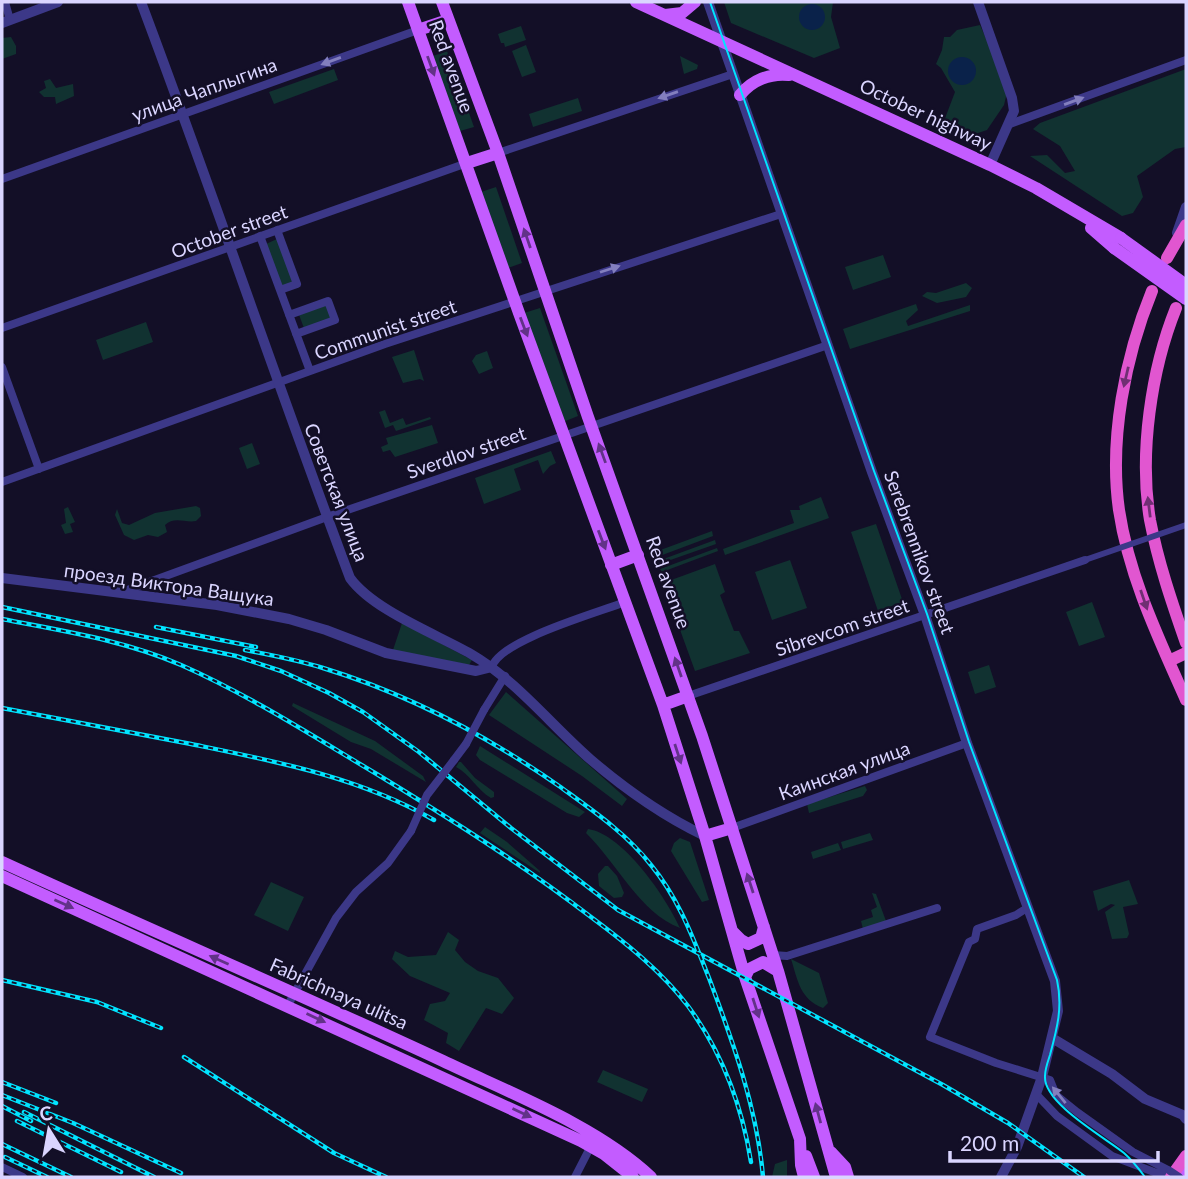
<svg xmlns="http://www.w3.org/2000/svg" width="1188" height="1179" font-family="Lato,sans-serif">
<rect width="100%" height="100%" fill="#130f27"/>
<path fill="#113231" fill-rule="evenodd" d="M724,2h109l-2,15 9,31 -26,10 -83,-35z
M980,25l28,63 -4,17 -17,25 -12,4 -31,-13 11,-29 -14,-24 -5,-4 6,-14 2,-13h6l7,-7zM973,63l3,8 -26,7 1,-14z
M521,26l5,14 -21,7 -1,-4h-3l-3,-9z
M11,37l5,9v8l-14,5v-21z
M526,45l10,27 -14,5 -10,-26z
M447,51l27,76 -14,4 -27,-75z
M680,56l18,9 -1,4 -13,5z
M334,69l4,11 -64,24 -5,-12z
M1186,69v78l-11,2 -38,27 6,21 -10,16 -11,3 -92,-60 17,-1 18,18 10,-2 -15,-25 -27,-17 7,-6z
M50,79l6,9 17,-4 1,12 -18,8 -1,-7h-11l-5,-5 7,-4 -2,-7z
M578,98l4,13 -49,16 -4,-13z
M496,187l26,76 -14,5 -27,-76z
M277,239l16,43 -11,4 -16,-42z
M883,255l8,22 -38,13 -8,-23z
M966,283l6,5 -6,9 -29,6 -15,-7 5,-4 9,1z
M328,301l7,19 -30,11 -7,-19z
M916,304l2,6 -12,11 2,5 62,-21v6l-120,38 -7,-20z
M540,308l38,108 -15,6 -39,-109z
M146,322l7,20 -50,18 -7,-20z
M414,350l10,31 -4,-2 -17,4 -11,-26z
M487,351l6,17 -14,6 -7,-13 4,-6z
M385,410l5,13 13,-5 3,7 24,-8 1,2 -35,12 -3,-6 -8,3 -6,-16z
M432,425l6,18 -43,14 -5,-7 -7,2 -2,-5 7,-3 -2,-6z
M252,443l8,21 -13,5 -8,-21z
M551,451l5,12 -6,3 -7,8 -5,-14 -24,9 7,21 -37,14 -9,-26z
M821,497l8,21 -104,37 -2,-6 71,-26 -4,-13h10l-1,-4z
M196,506l4,2 1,8 -5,5c-11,2 -22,-5 -31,4l2,7 -9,5 -10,-2 -14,5 -10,-5 -9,-20 2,-6 5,14 7,2 26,-12z
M68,507l7,15 -5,2 3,8 -8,2 -4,-9 5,-2 -2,-14z
M876,524l27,78 -25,9 -27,-79z
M712,531l1,5 -56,21 -2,-5z
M715,540l1,4 -57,20 -1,-3z
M717,548l1,3 -56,21 -2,-3z
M790,560l17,48 -35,12 -17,-48z
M715,564l10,28 -5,3 14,36h5l11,22 -55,18 -32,-88z
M1092,602l13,35 -26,9 -13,-34z
M402,623l70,37 -3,5 -76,-15z
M989,665l7,22 -21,7 -7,-22z
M506,692l121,107 -5,7 -40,-30 -93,-61z
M293,703l82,38 48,35 3,6 -55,-33 -20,-7 -59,-36z
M480,746l105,66 -6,5 -12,-4 -87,-53 -4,-5z
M459,762h2l14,16 19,14v5l-3,1c-14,-8 -21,-24 -35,-31z
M865,786l2,4 -4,6 -54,17 -2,-9z
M485,827l22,15 33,29v2l-60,-40z
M588,829c35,5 78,68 92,99 -40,-15 -64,-66 -94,-95z
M870,833l3,7 -30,9 -2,-7z
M680,838l10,4 19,58 -7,2 -31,-51 3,-8z
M838,843l3,7 -28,9 -2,-7z
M605,866h3l9,10 7,17 -2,4 -8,1 -15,-12 -1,-12z
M1129,880l9,24 -15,3 6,27 -2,4 -15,1 -7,-27 10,-7 -4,-1 -13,7 -5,-20z
M271,882l33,15 -16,34 -34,-16z
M872,893l4,1 10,27 -23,8 -2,-8 12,-4 -2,-7 6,-3z
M448,932l11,8 -4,10 10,12 13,9 20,7 16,20 -12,16 -16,-6 -27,43 -13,-8 2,-10 -24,-13 6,-16 15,-3 5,-8 -40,-17 -18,-17 3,-8 13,6 28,-2z
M791,959l28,14 9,30 -5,5c-23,-9 -25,-27 -32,-49z
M603,1070l45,19 -6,13 -45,-20z
M787,1160v17h-15l3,-13z"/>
<path fill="#0a224a" d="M799 17a13 13 0 1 1 26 0a13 13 0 1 1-26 0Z
M948 71a14 14 0 1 1 28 0a14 14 0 1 1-28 0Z"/>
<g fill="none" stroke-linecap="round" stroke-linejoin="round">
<path stroke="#3c3888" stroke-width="8" d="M5,2l5,18
M1010,124l176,-64
M498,153l235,-79
M2,179l416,-149
M277,230l20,54 -17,6
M260,236l50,135
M289,315l39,-14 7,19 -39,14
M2,328l465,-165
M2,367l37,102
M2,482l383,-138 396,-130
M119,593l208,-76 501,-172
M492,667c8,-27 105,-54 133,-65
M688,696l397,-136
M484,710l21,-34
M454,760l12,-16
M732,828l235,-85
M1027,908l-11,7 -39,14 -2,10 -6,3 -39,95 66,26 54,17 6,15 21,17 56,40 37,19
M773,955l14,1 150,-48
M288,1005l48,-87 20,-26 32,-29 23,-32
M1036,1094l21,22 55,40 55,21
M2,1167l21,10
M575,1177l18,-35"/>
<path stroke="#3c3888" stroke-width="10" d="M141,2c72,191 137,385 209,576 23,32 86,56 121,76 46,27 79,70 119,105 35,30 73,57 115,77
M708,2l164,470 53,143 42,128 88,238 3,30 -16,66 -25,70 -16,30
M978,2l34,96 2,13 -24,54
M2,23l56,-21
M1177,233l9,-26
M2,578l215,27 72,14 37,11 60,23 90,18 16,-4
M1052,1038l60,36 33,25 38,16 3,4"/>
<path stroke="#c35cff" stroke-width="12" d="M408,2l111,311 144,392 42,131 40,141 55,162 1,26 3,12
M442,2l56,151 90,264 114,319 76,235 58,206
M636,2l354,163 46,23 85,50
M665,15l17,-2 13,-11
M418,30l30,-10
M740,95c12,-15 30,-22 49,-20
M467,163l31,-10
M1091,228l23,20
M611,565l27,-10
M663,705l25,-9
M705,836l27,-8
M2,862c146,67 295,131 441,199 67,32 154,65 208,116
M2,876l579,265 23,13 29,23
M733,932l8,8 7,4 13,-6 3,-11
M745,977l4,-8 14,-7 15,9
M831,1152l14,15 3,10
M806,1156l8,21
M1184,1177l2,-4"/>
<path stroke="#e156d0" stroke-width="12" d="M1167,258l19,-33
M1152,291c-27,66 -43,148 -33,219 10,67 40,129 67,190
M1176,308c-25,62 -37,146 -26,212 8,42 22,83 36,123
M1169,661l17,-8
M1171,1177l15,-21"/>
<path stroke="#01e4ff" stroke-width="2" d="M710,2l164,469 53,143 42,128 88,238c6,27 0,49 -7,75 -2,6 -5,14 -5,21 -2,27 59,61 79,77 8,7 15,16 21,24"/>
<g stroke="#01e4ff" stroke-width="4.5">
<path id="rail" d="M2,607l234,49 45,15 48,22 34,19 56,40 92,76 107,82 325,175 65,38 76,54
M2,619c60,12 122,21 179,46 68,30 130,70 194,108 74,45 147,91 216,144 35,26 70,54 97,89 34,46 54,100 63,156
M156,627l100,20
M245,650c26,5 53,10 78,18 85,26 163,67 236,118 33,24 67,47 92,79 28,34 42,73 58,113 24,64 48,130 54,199
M2,708c63,12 126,24 189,36 83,17 168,33 243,76
M2,980l95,22 64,26
M184,1057l150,96 52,24
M2,1082l54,21
M2,1095l71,28 108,50
M2,1106l29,15
M24,1112l130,65
M17,1121l104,51
M2,1144l69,33
M5,1157l42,20"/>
</g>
<use href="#rail" stroke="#130f27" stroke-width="2" stroke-dasharray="5" stroke-linecap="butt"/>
<path stroke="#3c3888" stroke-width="6" d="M1085,560l101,-35"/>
<path stroke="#3c3888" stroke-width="8" d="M466,744l18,-34
M411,831l16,-36 27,-35
M1170,1171l9,6"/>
<path stroke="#c35cff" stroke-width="12" d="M1121,238l65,47
M1114,248l72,51"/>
</g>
<defs><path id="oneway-solid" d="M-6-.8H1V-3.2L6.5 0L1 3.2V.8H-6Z" transform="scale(1.75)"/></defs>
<g fill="#837fbe">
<use href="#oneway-solid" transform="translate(331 61) rotate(160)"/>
<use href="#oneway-solid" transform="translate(668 95) rotate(161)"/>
<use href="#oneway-solid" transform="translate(1074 101) rotate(-20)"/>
<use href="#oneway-solid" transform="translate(610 269) rotate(-18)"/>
<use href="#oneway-solid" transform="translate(1059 1095) rotate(-129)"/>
</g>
<g fill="#623288">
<use href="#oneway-solid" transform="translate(431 66) rotate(70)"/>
<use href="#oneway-solid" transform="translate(527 238) rotate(-109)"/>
<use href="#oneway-solid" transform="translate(524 327) rotate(69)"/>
<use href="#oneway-solid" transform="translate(602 453) rotate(-110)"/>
<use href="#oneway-solid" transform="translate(602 540) rotate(69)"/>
<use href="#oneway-solid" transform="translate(678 667) rotate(-109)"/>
<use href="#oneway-solid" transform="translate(678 754) rotate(72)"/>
<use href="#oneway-solid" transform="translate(750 883) rotate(-108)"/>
<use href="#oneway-solid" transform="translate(64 904) rotate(24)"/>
<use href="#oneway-solid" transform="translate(219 960) rotate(-156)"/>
<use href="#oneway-solid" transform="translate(756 1008) rotate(72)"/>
<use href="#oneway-solid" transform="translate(316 1018) rotate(25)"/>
<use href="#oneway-solid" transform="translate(522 1113) rotate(25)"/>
<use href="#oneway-solid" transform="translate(818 1113) rotate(-105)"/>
</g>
<g fill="#702f73">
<use href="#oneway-solid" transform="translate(1126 377) rotate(103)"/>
<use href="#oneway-solid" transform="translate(1149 507) rotate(-97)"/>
<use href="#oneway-solid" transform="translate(1144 600) rotate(71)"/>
</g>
<g text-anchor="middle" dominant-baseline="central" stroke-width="5" stroke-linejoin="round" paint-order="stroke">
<g font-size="19" fill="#dad5ff" stroke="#130f27">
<text transform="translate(452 66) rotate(70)">Red avenue</text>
<text transform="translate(204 89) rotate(-20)">улица Чаплыгина</text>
<text transform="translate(926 114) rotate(25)">October highway</text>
<text transform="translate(229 231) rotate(-20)">October street</text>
<text transform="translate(385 329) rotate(-19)">Communist street</text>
<text transform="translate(466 452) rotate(-19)">Sverdlov street</text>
<text transform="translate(337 492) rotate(69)">Советская улица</text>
<text transform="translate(920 552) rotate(70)">Serebrennikov street</text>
<text transform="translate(669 582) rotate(70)">Red avenue</text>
<text transform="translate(169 584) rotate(8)">проезд Виктора Ващука</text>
<text transform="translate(842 627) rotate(-19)">Sibrevcom street</text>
<text transform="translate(844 770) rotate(-20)">Каинская улица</text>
<text transform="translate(339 993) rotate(24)">Fabrichnaya ulitsa</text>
</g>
</g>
<rect width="1188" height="1179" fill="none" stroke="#dad5ff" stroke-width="7"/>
<g transform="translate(49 1130) rotate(349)" stroke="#130f27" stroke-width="5" paint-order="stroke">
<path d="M0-5L12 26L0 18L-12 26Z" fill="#dad5ff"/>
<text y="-10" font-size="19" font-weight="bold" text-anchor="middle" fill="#dad5ff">С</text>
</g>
<path d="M950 1151v10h208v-10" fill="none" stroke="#dad5ff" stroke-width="3.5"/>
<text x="960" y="1151" font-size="21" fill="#dad5ff" stroke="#130f27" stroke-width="5" paint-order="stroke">200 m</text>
</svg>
